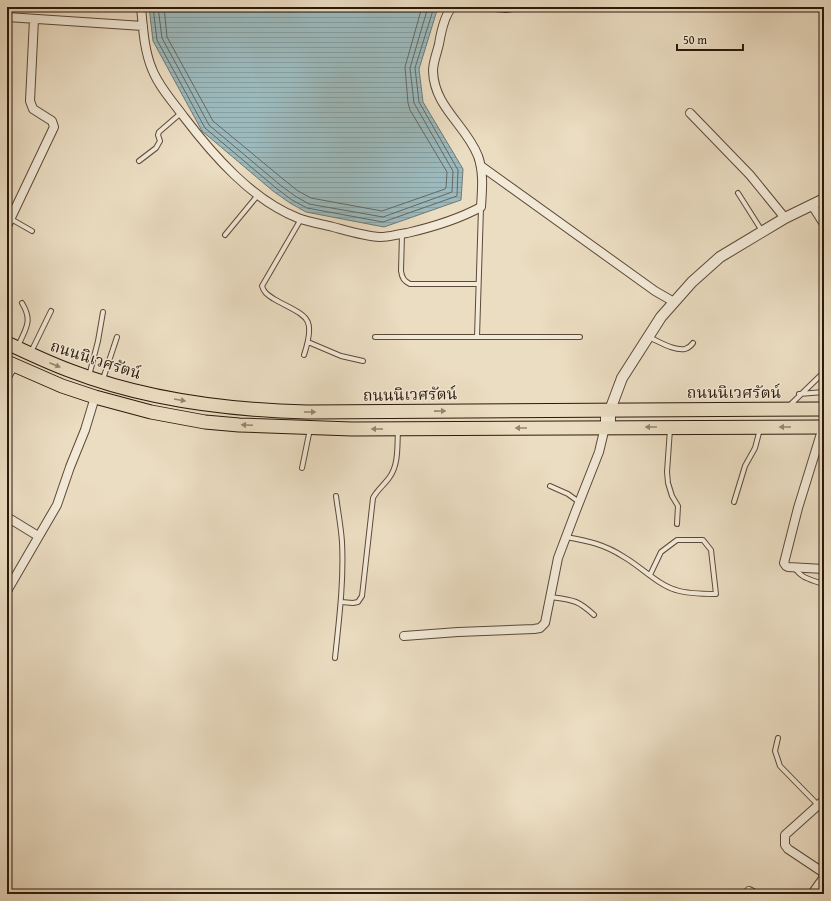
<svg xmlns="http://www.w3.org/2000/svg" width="831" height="901" font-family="'Gentium Book Plus','Noto Serif Thai',serif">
<defs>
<pattern id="water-rules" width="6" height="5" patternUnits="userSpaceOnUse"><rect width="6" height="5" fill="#9cbabd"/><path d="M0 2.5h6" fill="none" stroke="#879fa1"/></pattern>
</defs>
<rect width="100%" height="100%" fill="#ebddc2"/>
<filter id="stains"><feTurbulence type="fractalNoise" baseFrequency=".005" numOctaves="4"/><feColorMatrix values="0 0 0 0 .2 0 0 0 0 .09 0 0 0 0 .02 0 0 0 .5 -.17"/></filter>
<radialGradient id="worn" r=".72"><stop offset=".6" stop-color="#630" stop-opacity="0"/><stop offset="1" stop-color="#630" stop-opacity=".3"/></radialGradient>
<path fill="url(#water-rules)" stroke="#6f7975" d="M149,7h289l-19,62 4,33 40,67 -2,31 -77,27 -78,-15 -16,-9 -17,-12 -71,-60 -49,-90z"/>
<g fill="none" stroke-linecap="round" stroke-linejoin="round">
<path stroke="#646964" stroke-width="1" d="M153,7l4,33 48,88 71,60 16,12 15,8 76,14 74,-26 1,-26 -39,-68 -4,-34 19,-61
M158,7l4,31 47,87 70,59 16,12 14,8 74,13 69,-25 1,-21 -39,-68 -4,-35 18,-61
M164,7l3,30 46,84 70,58 15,12 13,7 71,13 63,-22 1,-1 1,-16 -37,-62 -2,-7 -3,-36 17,-60"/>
<g stroke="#5c4938" stroke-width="6">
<path id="service" d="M139,161l17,-13 4,-7 -2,-6 1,-3 22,-19
M738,193l24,38
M11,219l21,12
M301,219l-39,67c2,7 6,9 12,13 32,18 43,16 30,56
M402,234l-1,37c1,7 3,10 9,13h68
M225,235l33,-40
M375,337h205
M477,337l4,-129
M648,337c11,4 25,14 37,12 3,-1 6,-3 8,-6
M308,342l33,14 22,5
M18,346c8,-18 15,-25 4,-43
M31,352l20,-41
M89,376l9,-35 5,-29
M103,379l14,-42
M7,381l8,-14
M799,394l25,-2
M789,406l35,-34
M670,429l-3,43 1,11 4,13 6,10 -1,18
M302,468l8,-39
M550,486l18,8 11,8
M734,502l11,-36 10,-18 5,-19
M566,537c22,4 38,7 58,20 16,9 34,28 52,33 12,4 27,4 40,4l-5,-44 -8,-10h-26l-16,12 -11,23
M794,567c7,11 15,12 26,16
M551,597c22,3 27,3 43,18
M341,602l12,1 5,-1 4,-6 11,-98c4,-8 11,-13 16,-20 10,-13 8,-32 9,-47
M335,658c4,-38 9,-77 7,-116 -1,-15 -4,-31 -6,-46
M778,738l-3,13 5,15 38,39"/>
</g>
<g stroke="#5c4938" stroke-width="10">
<path id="minor" d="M141,7c2,20 3,43 11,62 7,18 21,33 32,48 29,38 68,83 114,101 11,4 23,6 35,9 15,4 31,9 47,10 9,0 18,-3 27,-4 26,-6 50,-13 74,-26 1,-17 3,-34 -3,-51 -12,-31 -44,-49 -45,-85 0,-9 4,-18 6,-27 2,-12 5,-28 13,-37
M495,7l11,1 7,-1
M7,17l136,9
M690,113l60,62 35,43
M481,166l174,125 19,11
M812,205l12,19
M7,226l47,-99 -2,-6 -19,-12 -3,-8 4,-82
M823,427l-25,81 -14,55 2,3 2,1 36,2
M7,517l31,19
M7,591l50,-86 13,-38 15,-37 10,-33
M404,636l54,-4 76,-3 6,-1 5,-5 13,-65 17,-45 24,-61 6,-25v-17
M824,800l-39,35v10l3,4 36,24
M749,891l6,3
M812,894l12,-17"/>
</g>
<g stroke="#5c4938" stroke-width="12">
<path id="tertiary" d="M610,427v-17l12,-32 39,-61 31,-35 28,-25 65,-39 39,-19"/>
</g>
<g stroke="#2c180a" stroke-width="15">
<path id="primary" d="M7,343c21,10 42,20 64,28 75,29 157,39 236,41l517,-3
M7,362l55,24 33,11 56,15 54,10 34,3 113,4 472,-2"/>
</g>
<use href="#service" stroke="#f2e9d7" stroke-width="4"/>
<use href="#minor" stroke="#f2e9d7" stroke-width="8"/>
<use href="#tertiary" stroke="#f2e9d7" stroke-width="10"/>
<use href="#primary" stroke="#ebddc2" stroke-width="13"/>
</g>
<defs><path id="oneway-solid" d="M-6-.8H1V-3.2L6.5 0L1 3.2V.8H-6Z"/></defs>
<g fill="#95846f">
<use href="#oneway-solid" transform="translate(55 365) rotate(23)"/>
<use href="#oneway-solid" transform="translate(180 400) rotate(10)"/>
<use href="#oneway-solid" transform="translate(440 411) rotate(-1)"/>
<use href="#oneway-solid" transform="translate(310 412)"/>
<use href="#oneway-solid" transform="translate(247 425) rotate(-178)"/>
<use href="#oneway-solid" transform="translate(651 427) rotate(180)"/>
<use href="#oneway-solid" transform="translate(785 427) rotate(180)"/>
<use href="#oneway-solid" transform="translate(521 428) rotate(180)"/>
<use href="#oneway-solid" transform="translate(377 429) rotate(180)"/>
</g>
<g text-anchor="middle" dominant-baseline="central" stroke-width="3" stroke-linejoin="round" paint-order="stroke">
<g font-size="16" fill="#2c180a" stroke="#f2e9d7">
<text transform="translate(96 359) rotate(18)">ถนนนิเวศรัตน์</text>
<text x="734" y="392">ถนนนิเวศรัตน์</text>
<text transform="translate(410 394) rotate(-1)">ถนนนิเวศรัตน์</text>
</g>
</g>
<rect width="831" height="901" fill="none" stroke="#ebddc2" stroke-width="24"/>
<rect x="8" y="8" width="815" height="885" fill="none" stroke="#2c180a" stroke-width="2"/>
<rect x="12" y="12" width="807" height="877" fill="none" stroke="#2c180a"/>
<path d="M677 44v6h66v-6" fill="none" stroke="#2c180a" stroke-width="2"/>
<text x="683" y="44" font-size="12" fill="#2c180a" stroke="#f2e9d7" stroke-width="3" paint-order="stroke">50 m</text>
<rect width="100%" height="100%" filter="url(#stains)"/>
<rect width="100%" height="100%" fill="url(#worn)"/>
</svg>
